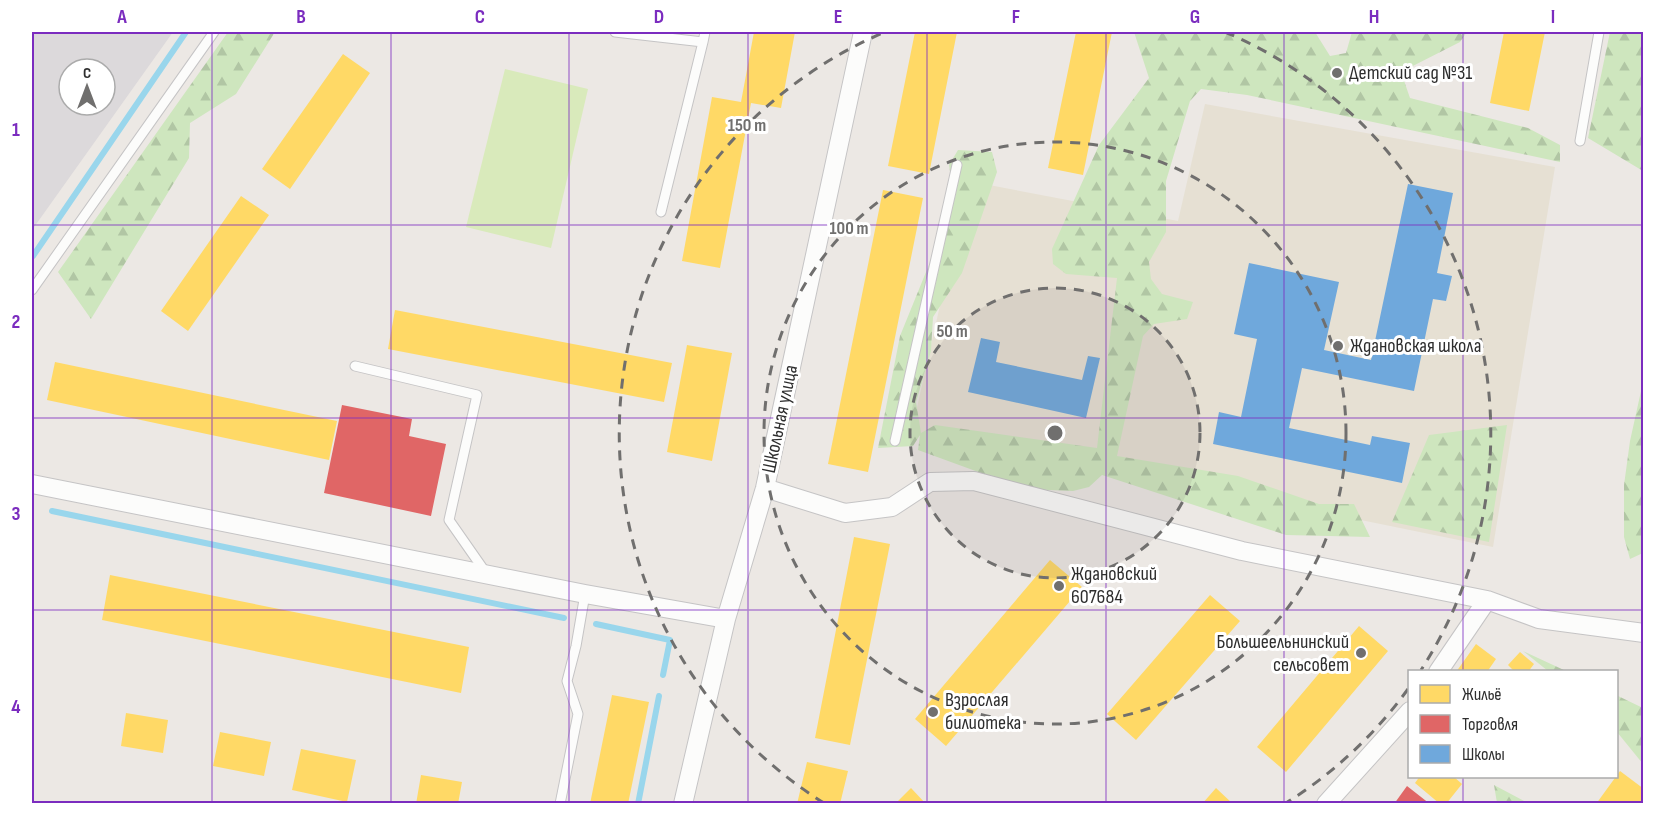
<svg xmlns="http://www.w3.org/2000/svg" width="1675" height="835" font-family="'Sofia Sans Condensed',sans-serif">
<defs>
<pattern id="forest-firs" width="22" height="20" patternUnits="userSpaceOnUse" patternTransform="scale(1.5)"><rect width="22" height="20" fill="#cee6be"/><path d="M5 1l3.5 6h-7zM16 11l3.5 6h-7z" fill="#b1c6a4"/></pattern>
</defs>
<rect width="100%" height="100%" fill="#ece8e4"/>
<path fill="#dcd9db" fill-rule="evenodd" d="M32,32h141l-141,198zM69,69h36v36h-36z"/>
<path fill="#e6e0d3" d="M1205,104l350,63 -62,380 -372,-76 -210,-37 57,-253 210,40z"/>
<path fill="url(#forest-firs)" d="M228,32h47l-39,62 -46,29 -1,35 -98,161 -33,-47z
M1134,32h181l15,24 16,-3 6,-21h115l-7,10 -59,30 9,26 118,30 32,17v17l-313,-67 -46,-6 -11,12 -24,80v51l-17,30 2,17 11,15 31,8 -6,17 -33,5 -11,12 -26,120 121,20 81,28h35l16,33 -84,-2 -184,-60 -13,12 -16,4 -48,-2 -107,-39 2,-15 -7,11 -35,2 22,-112 50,-123 4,-16 -5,-32 9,-15 34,2 5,20 -35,101 -29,44 -2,34 -15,51 5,31 14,-8 162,23 20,-170 -51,-4 -13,-10 -1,-15 47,-104 50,-67z
M1610,32h33v139l-55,-33z
M1643,382v171l-13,6 -6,-22v-52l6,-44z
M1507,425l-18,117 -97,-20 37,-87z
M1523,651l43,20h-18z
M1616,695l27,13v56l-26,-32z
M1494,785l34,18h-31z"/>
<path fill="#d9eabb" d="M505,69l83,20 -37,159 -85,-21z"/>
<path fill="#ffd966" d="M754,32h41l-14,76 -30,-5 -31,165 -38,-7 30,-164 29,5z
M915,32h42l-28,142 -41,-8z
M1076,32h36l-29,143 -35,-7z
M1504,32h41l-16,79 -39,-8z
M343,54l27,19 -80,116 -28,-20z
M883,190l40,8 -55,274 -40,-8z
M241,196l28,19 -81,116 -27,-20z
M395,310l277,53 -8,39 -276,-53z
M687,345l45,8 -20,108 -45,-9z
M55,362l282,59 -8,39 -282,-60z
M854,537l36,7 -40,201 -35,-7z
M1050,560l32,27 -136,159 -31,-27z
M110,575l359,72 -8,46 -359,-73z
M1210,595l30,26 -104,119 -29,-26z
M1359,626l29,25 -102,121 -29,-25z
M1476,644l20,15 -9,13h-31z
M1520,652l14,12 -6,8h-13l-7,-7z
M612,695l37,7 -21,102h-38z
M126,713l42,7 -5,33 -42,-7z
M220,732l51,10 -7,34 -51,-10z
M301,749l55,11 -9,42 -55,-12z
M807,762l41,9 -8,33h-43z
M1620,771l24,18 -2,15h-46z
M421,775l41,7 -4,22h-42z
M1420,776h33l9,8 -16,20h-6l-25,-21z
M911,788l15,16h-31z
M1216,788l17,16h-31z"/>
<path fill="#e06666" d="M342,405l70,14 -3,17 37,8 -15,72 -107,-23z
M1407,786l23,18h-36z"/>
<path fill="#6fa8dc" d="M1408,184l45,9 -16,80 15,3 -6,25 -13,-2 -19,92 -112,-23 -13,60 81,17 2,-9 38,7 -8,40 -189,-39 6,-32 22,5 16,-78 -23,-5 15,-71 90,19 -15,68 47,10z
M981,338l19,4 -4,20 86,18 6,-24 12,2 -14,60 -118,-26z"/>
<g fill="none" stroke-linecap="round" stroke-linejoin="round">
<path stroke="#99d6ec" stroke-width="6" d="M33,256l153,-224
M52,511l512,107
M596,624l74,16 -7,35
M638,804l21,-108"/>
<g stroke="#c5c4c5" stroke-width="11">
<path id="service" d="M615,32l88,10 2,-10
M1580,141l19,-109
M661,212l42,-170
M32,290l182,-258
M355,366l122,29 -28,125 37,53
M895,441l62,-276
M560,804l18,-90 -11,-33 9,-35 9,-52"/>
</g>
<g stroke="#c5c4c5" stroke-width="20">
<path id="minor" d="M32,484l553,110 141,25
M765,488l80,25 47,-6 38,-25 44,-1 268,70 245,49 52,19 105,14
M1438,672l49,-72
M683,804l43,-185 39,-131 98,-456
M1326,804l84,-93"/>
</g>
<use href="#service" stroke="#fcfcfb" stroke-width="9"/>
<use href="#minor" stroke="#fcfcfb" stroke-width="18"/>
</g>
<path fill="none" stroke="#7b2cbf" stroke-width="1.5" stroke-opacity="0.55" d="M212,32v772M391,32v772M569,32v772M748,32v772M927,32v772M1106,32v772M1284,32v772M1463,32v640M32,225h1612M32,418h1612M32,610h1612M1463,776v28"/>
<circle cx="1055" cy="433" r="145" fill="#706f6e" fill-opacity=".12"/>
<g fill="none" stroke="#706f6e" stroke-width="3" stroke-dasharray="10 8">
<circle cx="1055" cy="433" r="145"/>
<circle cx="1055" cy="433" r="291"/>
<path d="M1408 689A436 436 0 0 1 1286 803M824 803A436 436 0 0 1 885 32M1225 32A436 436 0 0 1 1421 670"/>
</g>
<g fill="#706f6e" stroke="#fff" stroke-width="2">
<circle cx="1337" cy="73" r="6"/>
<circle cx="1338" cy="346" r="6"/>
<circle cx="1059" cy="586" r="6"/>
<circle cx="1361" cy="653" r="6"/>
<circle cx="933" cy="712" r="6"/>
</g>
<g text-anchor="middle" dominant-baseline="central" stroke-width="6" stroke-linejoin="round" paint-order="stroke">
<g font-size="20" fill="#2e2e2e" stroke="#fff" text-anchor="start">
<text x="1349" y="73">Детский сад №31</text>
<text x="1350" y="346">Ждановская школа</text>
<text x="1071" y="574">Ждановский<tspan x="1071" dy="23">607684</tspan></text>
<text x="1349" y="642" text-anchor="end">Большеельнинский<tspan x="1349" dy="23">сельсовет</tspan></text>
<text x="945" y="700">Взрослая<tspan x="945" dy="23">билиотека</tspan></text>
</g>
<g font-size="20" fill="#2e2e2e" stroke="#fff">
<text transform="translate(780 419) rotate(-78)">Школьная улица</text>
</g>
</g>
<circle cx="1055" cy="433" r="9" fill="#706f6e" stroke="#fff" stroke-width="3"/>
<g font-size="18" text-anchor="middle" font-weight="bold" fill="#706f6e" stroke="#fff" stroke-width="6" stroke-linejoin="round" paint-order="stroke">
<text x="747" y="131">150 m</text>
<text x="849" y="234">100 m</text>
<text x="952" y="337">50 m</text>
</g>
<rect width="1675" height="835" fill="none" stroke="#ffffff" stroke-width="66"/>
<rect x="1408" y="670" width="210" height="108" fill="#ffffff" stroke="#ababab" stroke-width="1.5"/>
<rect x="1420" y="685" width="30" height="18" fill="#ffd966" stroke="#ababab" stroke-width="1.5"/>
<text x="1462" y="700" font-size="18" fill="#2e2e2e">Жильё</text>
<rect x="1420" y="715" width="30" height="18" fill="#e06666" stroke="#ababab" stroke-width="1.5"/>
<text x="1462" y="730" font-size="18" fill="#2e2e2e">Торговля</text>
<rect x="1420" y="745" width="30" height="18" fill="#6fa8dc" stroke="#ababab" stroke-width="1.5"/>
<text x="1462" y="760" font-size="18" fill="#2e2e2e">Школы</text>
<g transform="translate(87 87)"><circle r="28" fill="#ffffff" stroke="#ababab" stroke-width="1.5"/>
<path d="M0-4.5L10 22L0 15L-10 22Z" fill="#706f6e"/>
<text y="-9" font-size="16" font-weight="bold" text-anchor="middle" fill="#2e2e2e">С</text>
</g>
<rect x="33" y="33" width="1609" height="769" fill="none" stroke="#7b2cbf" stroke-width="2"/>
<g font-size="20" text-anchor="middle" font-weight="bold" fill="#7b2cbf">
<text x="122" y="23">A</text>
<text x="301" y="23">B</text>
<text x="480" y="23">C</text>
<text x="659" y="23">D</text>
<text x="838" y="23">E</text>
<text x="1016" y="23">F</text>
<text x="1195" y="23">G</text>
<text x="1374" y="23">H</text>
<text x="1553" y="23">I</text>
<text x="16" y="136">1</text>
<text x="16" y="328">2</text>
<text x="16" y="520">3</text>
<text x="16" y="713">4</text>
</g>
</svg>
